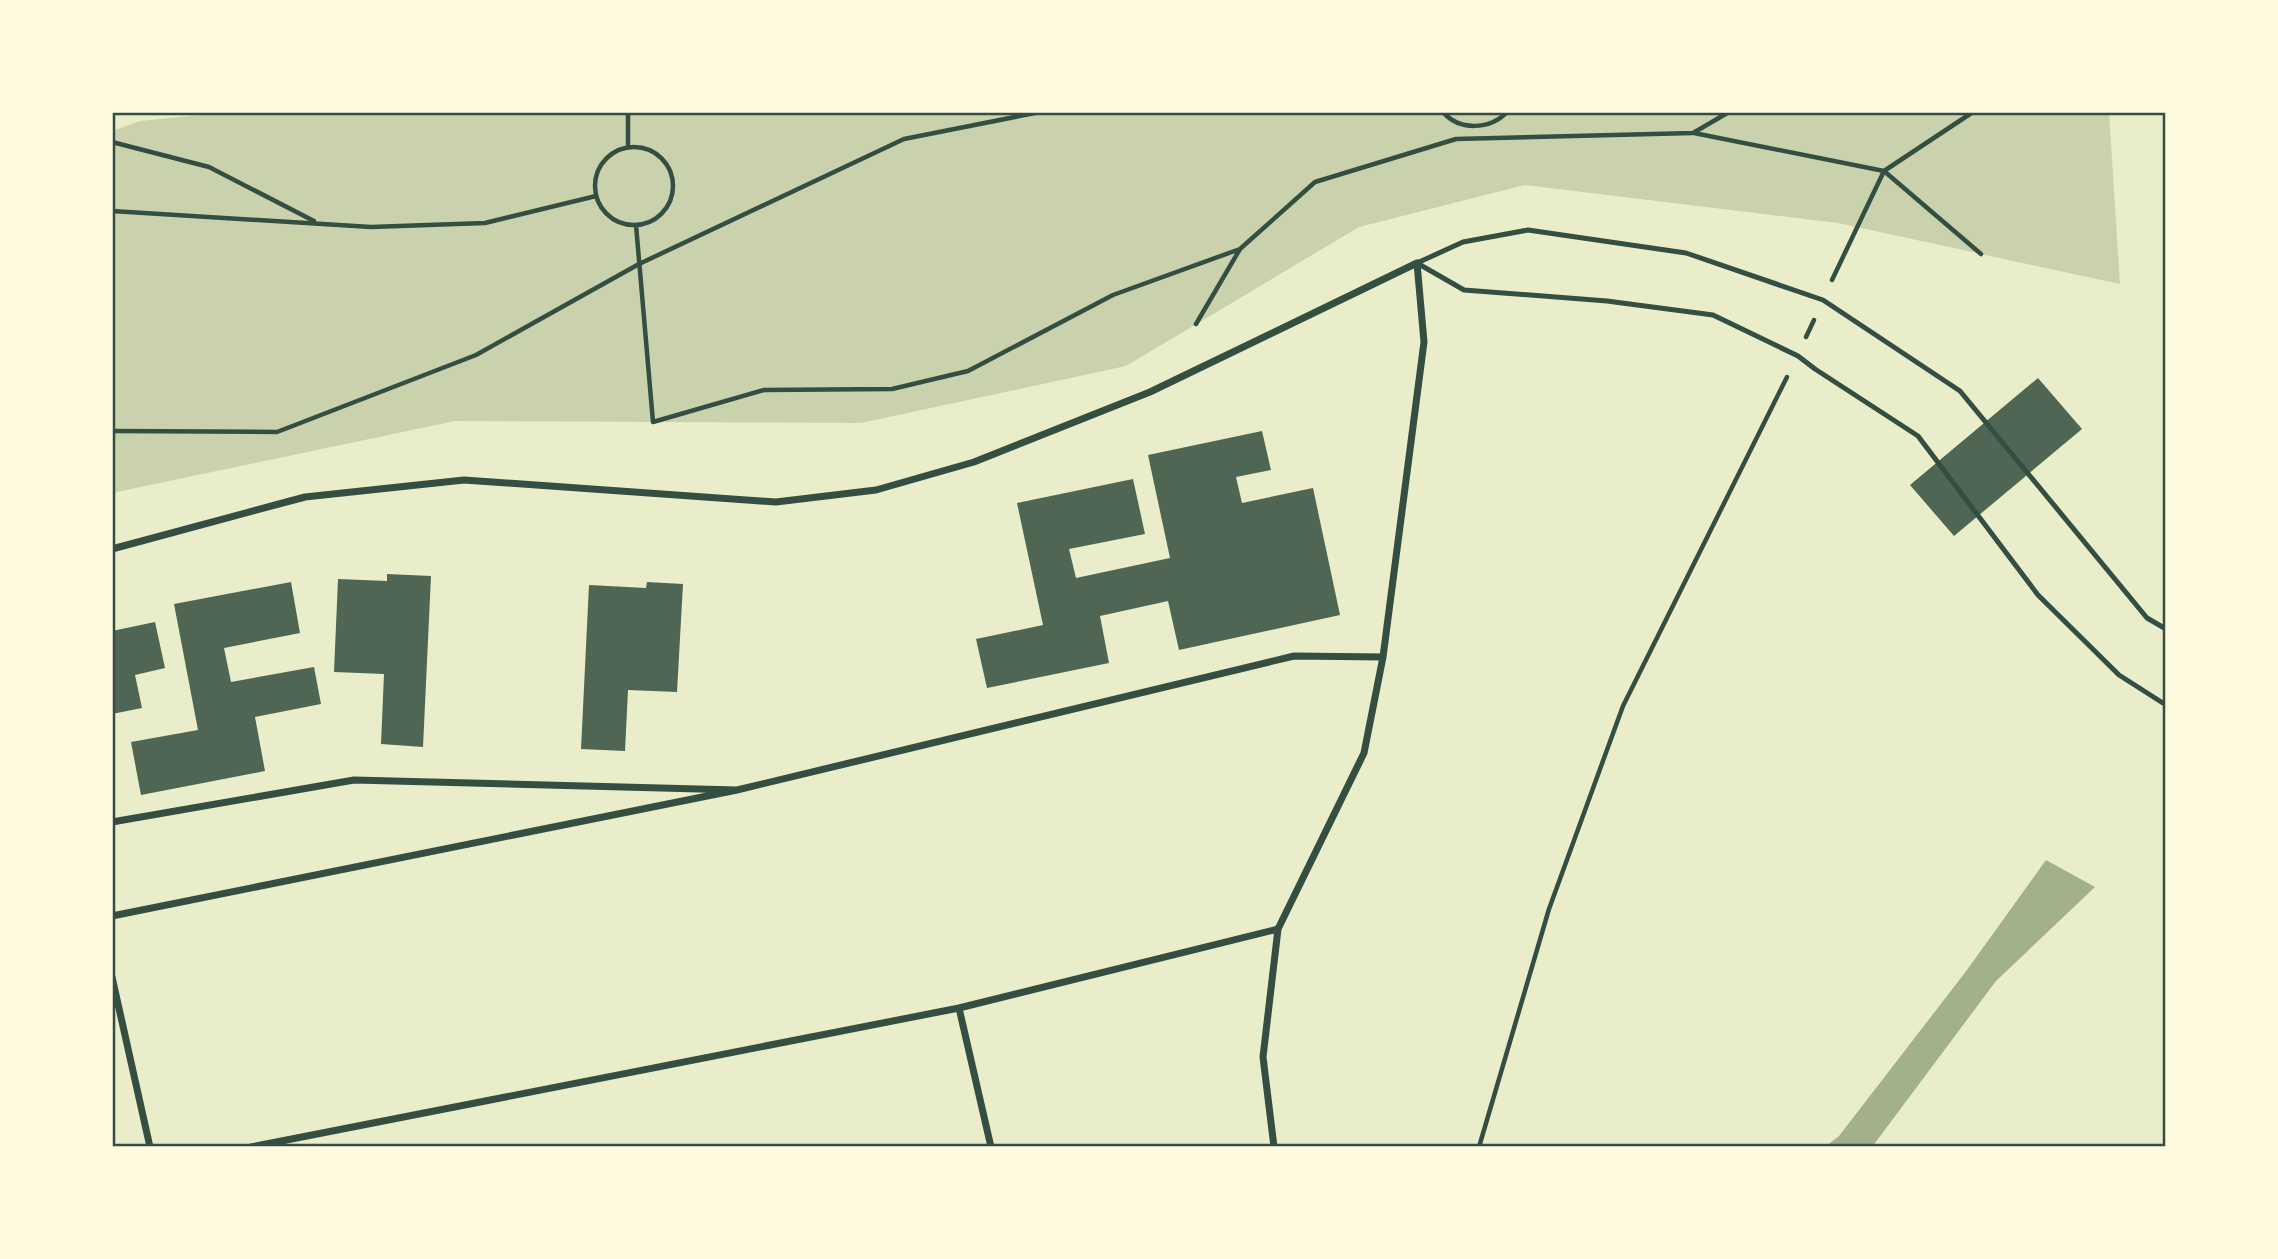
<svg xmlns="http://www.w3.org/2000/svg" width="2278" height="1259" font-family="Rubik,sans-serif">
<rect width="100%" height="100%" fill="#e9edc9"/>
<path fill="#cad2ad" d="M230,112h1879l11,172 -282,-61 -313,-38 -166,42 -233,139 -265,57 -406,-2 -343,72v-362l28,-10z"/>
<path fill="#a3b18a" d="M2046,860l49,27 -99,94 -124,166h-47l14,-11 128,-166z"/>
<path fill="#4f6655" d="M2038,378l44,51 -128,107 -44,-51z
M1262,431l9,39 -35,7 6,26 71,-15 27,127 -161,35 -11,-49 -68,15 9,47 -122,25 -11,-49 67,-14 -26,-122 116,-24 12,55 -76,15 7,29 94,-20 -22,-103z
M387,574l44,2 -8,171 -42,-3 3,-70 -50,-2 4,-93 49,2z
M291,582l9,51 -76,15 7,34 83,-15 7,37 -66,13 10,54 -124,24 -10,-53 67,-12 -24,-126z
M647,582l36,2 -6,108 -49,-2 -3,61 -44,-2 8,-164 57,3z
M155,622l10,46 -30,7 7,33 -30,6v-83z"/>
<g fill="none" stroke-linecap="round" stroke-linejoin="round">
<path stroke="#344e41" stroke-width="4.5" d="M628,112v34
M1443,112c16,19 47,18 64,0
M1694,133l190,38 97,83
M112,142l97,25 105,54
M595 186a39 39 0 1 1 78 0a39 39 0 1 1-78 0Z
M112,211l259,16 114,-4 111,-27
M636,225l17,197 111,-32 128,-1 76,-18 145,-76 127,-46
M1832,280l52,-109 89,-59
M1196,324l44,-75 75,-67 141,-43 237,-6 36,-21
M1806,337l8,-17
M112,431l165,1 199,-77 163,-91 265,-125 136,-27
M1479,1147l70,-238 74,-203 164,-329"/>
<path stroke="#344e41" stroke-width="5" d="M1417,263l47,27 143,11 106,14 85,41 17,13 103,67 120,159 81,80 47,30
M1417,263l46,-21 65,-12 158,23 137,47 137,91 187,227 19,11"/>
<path stroke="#344e41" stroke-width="7" d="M112,549l193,-52 159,-17 312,22 100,-12 98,-28 176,-70 267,-129 7,79 -41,315 -19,96 -86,176 -15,128 11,90
M737,790l557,-134 89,1
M112,822l242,-42 383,10 -625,126
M112,977l38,170
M959,1008l32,139
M251,1147l708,-139 319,-79"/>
</g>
<rect width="2278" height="1259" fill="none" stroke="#fefae0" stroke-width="228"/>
<rect x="114" y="114" width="2050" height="1031" fill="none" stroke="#344e41" stroke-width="2.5"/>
</svg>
